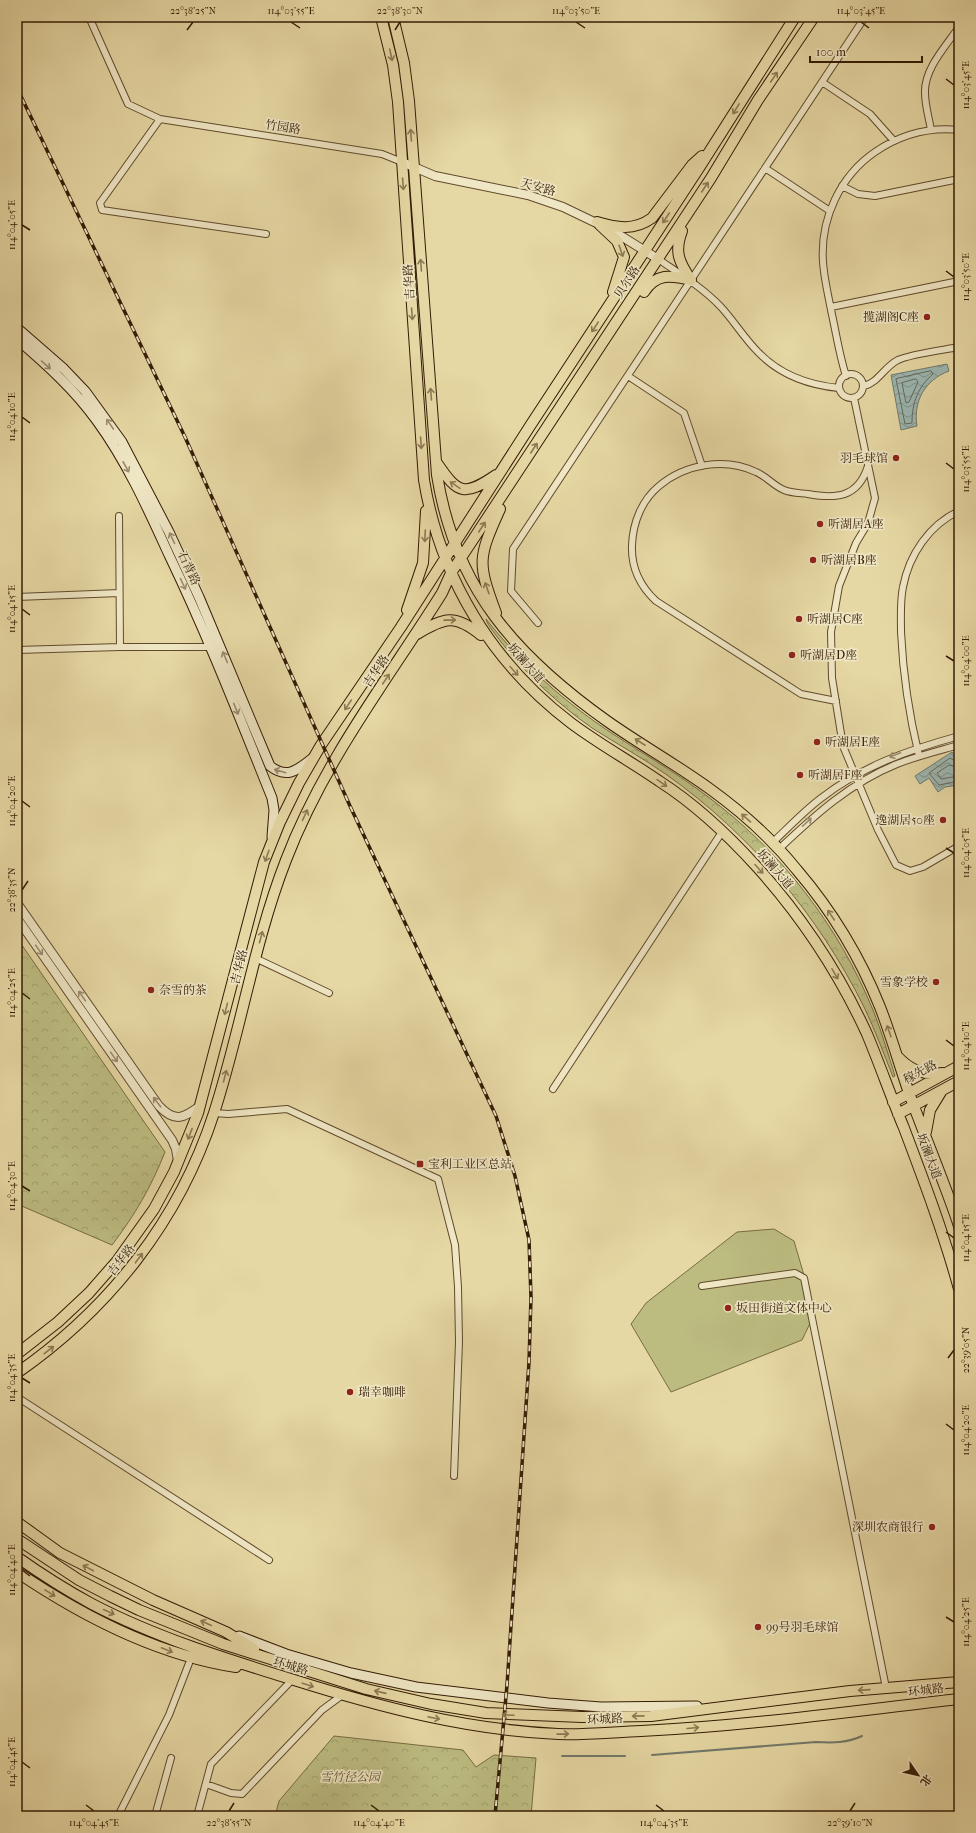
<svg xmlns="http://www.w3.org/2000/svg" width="976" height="1833" font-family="'IM FELL French Canon','Noto Serif SC',serif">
<defs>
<pattern id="forest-crowns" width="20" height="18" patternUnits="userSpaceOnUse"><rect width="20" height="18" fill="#bcbc81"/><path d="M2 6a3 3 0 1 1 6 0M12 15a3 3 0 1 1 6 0" fill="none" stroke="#a2a16e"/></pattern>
<pattern id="water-waves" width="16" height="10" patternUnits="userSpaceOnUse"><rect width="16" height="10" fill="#9cb7b2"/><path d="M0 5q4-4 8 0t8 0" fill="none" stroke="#80948f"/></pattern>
</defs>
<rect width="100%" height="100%" fill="#e6d8a4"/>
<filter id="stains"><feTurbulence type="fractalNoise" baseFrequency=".005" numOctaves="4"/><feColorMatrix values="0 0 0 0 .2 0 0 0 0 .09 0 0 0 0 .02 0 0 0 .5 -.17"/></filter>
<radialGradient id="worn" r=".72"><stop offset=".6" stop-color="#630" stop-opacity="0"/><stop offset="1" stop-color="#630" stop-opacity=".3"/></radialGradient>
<path fill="#bcbc81" stroke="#786c42" d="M774,1229l20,12 21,72 -13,27 -131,52 -40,-68 15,-21 91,-71z"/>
<path fill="url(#forest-crowns)" stroke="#786c42" d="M486,619c33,42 74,79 118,109 34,23 70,43 103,68 74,55 131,129 166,214 9,22 15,44 22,66l-2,1c-9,-23 -18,-47 -29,-70 -45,-91 -114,-173 -197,-232 -24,-17 -50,-31 -75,-47 -34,-24 -65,-53 -91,-86 -4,-6 -14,-17 -15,-23z
M17,938l148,214c-14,35 -30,63 -53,93l-95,-41z
M334,1736l129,14 13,17 18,-12 42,3 -5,58h-256l4,-15z"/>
<path fill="url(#water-waves)" stroke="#72796c" d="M947,364l2,7c-24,9 -36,30 -32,55l-16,4 -10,-55z
M952,752l7,10v23l-14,2 -7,5 -9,-14 -9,6 -5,-8z"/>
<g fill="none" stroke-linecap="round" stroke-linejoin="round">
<path stroke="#68695b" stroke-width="1" d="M931,371l2,3c-15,13 -21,28 -21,49l-7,1 -9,-45z
M916,379l2,3 -9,20 -3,1 -4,-20z
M959,763l-9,-5 -21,15 10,12 20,-4
M959,768l-10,-3 -12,8 4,6 18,-3"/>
<path stroke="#72796c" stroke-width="2" d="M652,1755l164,-13c17,1 31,1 46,-6
M562,1756h63"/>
<g stroke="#604a2c" stroke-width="8">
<path id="minor" d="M89,17l39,87 32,15 222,35 20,8
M822,82l48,32 24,27
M160,119l-60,84 2,7 164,24
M931,130c-2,-12 -6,-25 -6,-37 -1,-24 21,-47 34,-66
M765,168l65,43
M842,186l16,8 17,2 84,-17
M658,259c22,15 45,29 63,48 13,14 23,31 37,45 22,23 50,33 81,36
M831,307l128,-26
M839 386a12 12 0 1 1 24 0a12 12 0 1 1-24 0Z
M628,376l56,37 18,53
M846,376c-7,-22 -10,-44 -15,-66 -3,-16 -7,-32 -8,-48 -3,-43 17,-86 52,-110 25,-17 54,-25 84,-22
M864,386c15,-4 20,-19 34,-26 13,-6 45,-10 61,-13
M854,398l21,100 -7,25 -12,20 -17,43 -8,46 1,46 11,68 35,84 18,35 14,6 13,-4 36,-21
M959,416v4
M119,516l1,131
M17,597l102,-4
M538,623l-27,-32 2,-42 352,-532
M17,650l103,-3h91
M836,701l-35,-7 -145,-93c-16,-15 -25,-34 -24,-56 1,-23 10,-45 27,-59 26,-22 66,-29 97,-14 10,4 18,14 28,18 7,3 16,3 24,4 28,5 50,4 60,-28
M919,756c-10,-41 -16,-82 -18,-124 0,-14 -1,-31 2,-45 6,-32 26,-62 56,-76
M772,843c16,-15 31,-31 48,-44 42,-33 88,-49 139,-63
M779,849c36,-34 71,-66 118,-85 20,-8 41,-13 62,-19
M255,958l74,35
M553,1089l169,-257
M214,1113l14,1 59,-5 151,70 17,66 3,42 1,55 -5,134
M702,1286l93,-13 9,5 82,410
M17,1397l252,163
M206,1784l25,9 11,1 80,-84 19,-14
M118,1816l51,-101 22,-57
M155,1816l16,-58
M197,1816l14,-52 81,-84"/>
</g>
<g stroke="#604a2c" stroke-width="10">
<path id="tertiary" d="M402,162l33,14 93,19 35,12 50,24 45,28
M17,903l142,203c16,17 25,12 41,0
M17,918l155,222 4,9 2,12"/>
</g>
<g stroke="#341b04" stroke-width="11">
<path id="secondary" d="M17,328l47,41 21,22 37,51 47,90 30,65 71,169c18,14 28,3 43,-8
M17,339c29,25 58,51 80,82 30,41 51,88 72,134 38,79 70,161 103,243l2,12 -2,27
M239,1636l47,18 65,19 65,14 132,16 53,4 96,-1"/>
</g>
<g stroke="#341b04" stroke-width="12">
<path id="primary" d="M381,17l12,48 5,37 26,378c16,98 68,183 147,243 28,21 59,38 88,58 36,23 69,54 98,86 45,50 82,106 110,167 13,31 24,63 37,94 20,53 40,106 55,161
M393,17l11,46 5,38 28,374c18,114 79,181 170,246 34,24 70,44 103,68 32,23 62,50 87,81 35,41 63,87 83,137 11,28 19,57 29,86 16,44 35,88 50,133
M597,222c20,6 37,9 55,-4l40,-53 10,-9
M600,225l17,16 7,16 -11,35
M682,231c-8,21 -3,31 9,49
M644,292c12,-19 27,-17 47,-12
M437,463c21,31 27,34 59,12
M407,610l16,-47 3,-52
M496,613c-19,-51 -18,-55 4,-104
M417,634c28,-17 38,-20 64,1
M898,1057c12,13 28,19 45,16
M893,1102l66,-36
M898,1114l61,-33
M926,1132l4,-22 11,-18
M17,1354l41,-32 31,-29 28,-32 37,-52 20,-37 24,-59 66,-251 16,-40 19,-39 22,-38 80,-118 129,-201 169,-258 96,-151
M17,1373c92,-64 162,-152 197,-260 27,-83 40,-171 72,-253 38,-99 100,-178 156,-267l9,-20 260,-395 47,-78 56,-83
M17,1522l43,31 93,47 73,32 28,17
M17,1539l62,41 31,16 29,14 84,34 143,45 65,15 55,9 96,4 69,-1 199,-25 109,-9
M17,1557c24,17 49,33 75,47 63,33 134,55 202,76 86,27 173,50 264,54 27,1 56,-2 83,-3 107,-5 212,-20 318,-32
M17,1572c65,44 140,83 219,95"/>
</g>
<use href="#minor" stroke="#efe6c4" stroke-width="6"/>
<use href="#tertiary" stroke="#efe6c4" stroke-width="8"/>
<use href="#secondary" stroke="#efe6c4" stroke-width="9"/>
<use href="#primary" stroke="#e6d8a4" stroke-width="10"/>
<g stroke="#341b04" stroke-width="3.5">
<path id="rail" d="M17,88l168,349 165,369 146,310 19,60 14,64 2,57 -2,65 -22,323 -12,131"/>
</g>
<use href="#rail" stroke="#efe6c4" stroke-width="2" stroke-dasharray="6" stroke-linecap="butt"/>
</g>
<defs><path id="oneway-shaft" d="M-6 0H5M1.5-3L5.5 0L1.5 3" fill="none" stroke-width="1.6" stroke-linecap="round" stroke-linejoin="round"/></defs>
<g stroke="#8d7a54">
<use href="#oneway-shaft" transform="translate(391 55) rotate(78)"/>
<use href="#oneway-shaft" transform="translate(774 77) rotate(-56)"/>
<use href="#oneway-shaft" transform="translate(736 109) rotate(122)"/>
<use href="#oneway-shaft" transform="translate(411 135) rotate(-94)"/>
<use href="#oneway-shaft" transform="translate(403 184) rotate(86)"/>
<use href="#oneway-shaft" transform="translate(705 187) rotate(-57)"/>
<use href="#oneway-shaft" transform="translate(666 218) rotate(123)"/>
<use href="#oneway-shaft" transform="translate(621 251) rotate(71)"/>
<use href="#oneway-shaft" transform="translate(421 265) rotate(-94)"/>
<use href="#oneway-shaft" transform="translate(412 314) rotate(86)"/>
<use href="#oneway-shaft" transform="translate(595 327) rotate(123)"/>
<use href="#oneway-shaft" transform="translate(431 394) rotate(-94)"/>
<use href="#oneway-shaft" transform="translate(421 443) rotate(86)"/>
<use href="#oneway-shaft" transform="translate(534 448) rotate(-57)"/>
<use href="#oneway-shaft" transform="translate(455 485) rotate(-146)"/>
<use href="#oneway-shaft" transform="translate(482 527) rotate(-57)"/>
<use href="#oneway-shaft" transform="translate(425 536) rotate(93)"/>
<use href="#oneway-shaft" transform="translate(487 588) rotate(-109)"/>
<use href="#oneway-shaft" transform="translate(450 620) rotate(-1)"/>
<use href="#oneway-shaft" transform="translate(514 671) rotate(48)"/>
<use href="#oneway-shaft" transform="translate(386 679) rotate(-56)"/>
<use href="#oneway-shaft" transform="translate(348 705) rotate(124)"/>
<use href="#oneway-shaft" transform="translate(640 742) rotate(-147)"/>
<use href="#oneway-shaft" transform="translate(662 783) rotate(35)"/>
<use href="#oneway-shaft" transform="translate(305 815) rotate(-65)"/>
<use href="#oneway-shaft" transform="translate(746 818) rotate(-139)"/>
<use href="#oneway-shaft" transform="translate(267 856) rotate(109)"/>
<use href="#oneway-shaft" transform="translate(759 869) rotate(48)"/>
<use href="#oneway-shaft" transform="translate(831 915) rotate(-124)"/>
<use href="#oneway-shaft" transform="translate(261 937) rotate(-75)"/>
<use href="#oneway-shaft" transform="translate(835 974) rotate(60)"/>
<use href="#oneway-shaft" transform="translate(226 1009) rotate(104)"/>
<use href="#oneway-shaft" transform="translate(889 1031) rotate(-109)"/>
<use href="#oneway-shaft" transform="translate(225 1076) rotate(-76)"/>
<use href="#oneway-shaft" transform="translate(190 1134) rotate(111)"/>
<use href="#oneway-shaft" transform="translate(139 1258) rotate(-53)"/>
<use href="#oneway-shaft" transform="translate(49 1350) rotate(-38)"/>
<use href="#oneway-shaft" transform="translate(88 1568) rotate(-152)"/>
<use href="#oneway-shaft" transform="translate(50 1593) rotate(32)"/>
<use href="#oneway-shaft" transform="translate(109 1612) rotate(25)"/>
<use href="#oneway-shaft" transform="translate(206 1623) rotate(-156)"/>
<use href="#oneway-shaft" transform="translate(167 1650) rotate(22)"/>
<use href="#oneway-shaft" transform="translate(308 1685) rotate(18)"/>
<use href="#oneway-shaft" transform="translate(864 1690) rotate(176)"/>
<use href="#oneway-shaft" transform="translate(380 1692) rotate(-167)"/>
<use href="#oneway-shaft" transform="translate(508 1715) rotate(-177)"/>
<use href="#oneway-shaft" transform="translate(638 1716) rotate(179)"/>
<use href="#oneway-shaft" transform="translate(434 1718) rotate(11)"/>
<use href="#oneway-shaft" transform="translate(693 1728) rotate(-5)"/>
<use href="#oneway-shaft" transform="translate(563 1734) rotate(-1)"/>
</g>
<g stroke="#9b8b6e">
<use href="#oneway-shaft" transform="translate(46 365) rotate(42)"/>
<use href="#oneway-shaft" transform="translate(110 424) rotate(-124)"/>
<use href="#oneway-shaft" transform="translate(126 467) rotate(61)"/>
<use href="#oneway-shaft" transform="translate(172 538) rotate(-115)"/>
<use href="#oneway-shaft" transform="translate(183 584) rotate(65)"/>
<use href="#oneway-shaft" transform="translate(225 657) rotate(-113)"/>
<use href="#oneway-shaft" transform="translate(236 709) rotate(68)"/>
<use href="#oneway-shaft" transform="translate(895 755) rotate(158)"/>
<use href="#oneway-shaft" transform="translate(280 771) rotate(-164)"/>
<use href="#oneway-shaft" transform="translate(807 822) rotate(-43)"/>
<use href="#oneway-shaft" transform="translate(39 950) rotate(55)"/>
<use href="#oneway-shaft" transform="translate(82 996) rotate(-125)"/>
<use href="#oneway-shaft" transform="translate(114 1057) rotate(55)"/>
<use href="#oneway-shaft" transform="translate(157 1102) rotate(-127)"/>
</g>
<path fill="none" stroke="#341b04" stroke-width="1.5" d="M291,22l9,6M576,22l9,6M861,22l8,6M187,30l6,-8M395,30l5,-8M946,79l8,6M22,225l8,5M946,271l8,6M22,417l8,6M946,463l8,6M22,609l8,6M946,656l8,5M22,801l8,6M946,848l8,5M22,890l6,-9M22,993l8,6M946,1040l8,6M22,1186l8,5M946,1232l8,6M948,1358l6,-8M22,1378l8,5M946,1424l8,6M22,1570l8,6M946,1617l8,5M22,1762l8,6M86,1805l8,6M371,1805l8,6M656,1805l8,6M229,1811l5,-8M850,1811l5,-8"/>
<g fill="#8f2418" stroke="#efe6c4" stroke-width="1.5">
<circle cx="927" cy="317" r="4"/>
<circle cx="896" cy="458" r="4"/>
<circle cx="820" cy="524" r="4"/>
<circle cx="813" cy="560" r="4"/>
<circle cx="799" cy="619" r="4"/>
<circle cx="792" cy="655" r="4"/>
<circle cx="817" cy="742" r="4"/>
<circle cx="800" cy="775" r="4"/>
<circle cx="943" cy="820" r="4"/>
<circle cx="936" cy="982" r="4"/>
<circle cx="151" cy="990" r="4"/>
<rect x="416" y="1160" width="8" height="8" rx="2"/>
<circle cx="728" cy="1308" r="4"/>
<circle cx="350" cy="1392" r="4"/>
<circle cx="932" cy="1527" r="4"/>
<circle cx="758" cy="1627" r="4"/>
</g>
<g text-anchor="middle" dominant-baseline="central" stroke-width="3.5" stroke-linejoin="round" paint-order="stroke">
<g font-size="12" fill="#341b04" stroke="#efe6c4">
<text transform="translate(283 127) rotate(9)">竹园路</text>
<text transform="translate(538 187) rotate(16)">天安路</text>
<text transform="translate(409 282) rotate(-94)">吉华路</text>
<text transform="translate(627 282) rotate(-57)">贝尔路</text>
<text transform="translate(189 568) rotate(65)">石背路</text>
<text transform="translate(526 663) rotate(48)">坂澜大道</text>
<text transform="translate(376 671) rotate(-56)">吉华路</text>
<text transform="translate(775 869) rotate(49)">坂澜大道</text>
<text transform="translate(239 967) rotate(-76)">吉华路</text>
<text transform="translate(920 1072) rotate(-28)">稼先路</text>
<text transform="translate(929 1156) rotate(69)">坂澜大道</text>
<text transform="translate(121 1260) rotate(-52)">吉华路</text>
<text transform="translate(291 1666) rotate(17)">环城路</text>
<text transform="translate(926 1690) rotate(-7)">环城路</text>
<text transform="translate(605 1719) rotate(-3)">环城路</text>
</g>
<g font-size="12" fill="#341b04" stroke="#efe6c4" text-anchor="start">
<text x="919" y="317" text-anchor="end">揽湖阁C座</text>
<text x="888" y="458" text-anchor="end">羽毛球馆</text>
<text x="828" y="524">听湖居A座</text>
<text x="821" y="560">听湖居B座</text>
<text x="807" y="619">听湖居C座</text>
<text x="800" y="655">听湖居D座</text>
<text x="825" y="742">听湖居E座</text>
<text x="808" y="775">听湖居F座</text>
<text x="935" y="820" text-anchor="end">逸湖居50座</text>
<text x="928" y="982" text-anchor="end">雪象学校</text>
<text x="159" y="990">奈雪的茶</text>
<text x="428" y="1164">宝利工业区总站</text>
<text x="736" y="1308">坂田街道文体中心</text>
<text x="358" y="1392">瑞幸咖啡</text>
<text x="924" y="1527" text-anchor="end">深圳农商银行</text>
<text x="766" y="1627">99号羽毛球馆</text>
</g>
<g font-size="12" font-style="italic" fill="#5d4b2a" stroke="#efe6c4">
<text x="350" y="1777">雪竹径公园</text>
</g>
</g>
<rect width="976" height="1833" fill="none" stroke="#e6d8a4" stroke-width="44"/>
<g transform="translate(918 1775) rotate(124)" stroke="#efe6c4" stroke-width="3" paint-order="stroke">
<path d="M0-3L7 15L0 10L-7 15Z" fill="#341b04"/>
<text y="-6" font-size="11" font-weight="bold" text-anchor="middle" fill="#341b04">北</text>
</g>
<path d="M810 56v6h112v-6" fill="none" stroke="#341b04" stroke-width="2"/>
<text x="816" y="56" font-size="12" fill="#341b04" stroke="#efe6c4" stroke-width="3" paint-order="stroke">100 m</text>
<rect x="22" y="22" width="932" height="1789" fill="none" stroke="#341b04" stroke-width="1.5"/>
<g font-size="10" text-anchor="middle" fill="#341b04">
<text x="193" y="14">22°38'25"N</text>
<text x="291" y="14">114°03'55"E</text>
<text x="400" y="14">22°38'30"N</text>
<text x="576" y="14">114°03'50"E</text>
<text x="861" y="14">114°03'45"E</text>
<text transform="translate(965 85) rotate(-90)" y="4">114°03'45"E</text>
<text transform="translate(11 225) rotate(-90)" y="4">114°04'05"E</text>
<text transform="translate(965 277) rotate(-90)" y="4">114°03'50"E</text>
<text transform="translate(11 417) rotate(-90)" y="4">114°04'10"E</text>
<text transform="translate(965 469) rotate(-90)" y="4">114°03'55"E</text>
<text transform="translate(11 609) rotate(-90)" y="4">114°04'15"E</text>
<text transform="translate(965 661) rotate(-90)" y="4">114°04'00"E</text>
<text transform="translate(11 801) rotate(-90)" y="4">114°04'20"E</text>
<text transform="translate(965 853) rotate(-90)" y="4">114°04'05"E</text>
<text transform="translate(11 890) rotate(-90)" y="4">22°38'35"N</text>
<text transform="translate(11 993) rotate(-90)" y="4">114°04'25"E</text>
<text transform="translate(965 1046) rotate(-90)" y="4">114°04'10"E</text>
<text transform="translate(11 1186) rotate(-90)" y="4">114°04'30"E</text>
<text transform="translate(965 1238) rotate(-90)" y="4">114°04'15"E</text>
<text transform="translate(965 1350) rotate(-90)" y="4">22°39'05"N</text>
<text transform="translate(11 1378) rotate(-90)" y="4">114°04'35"E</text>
<text transform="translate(965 1430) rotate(-90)" y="4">114°04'20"E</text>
<text transform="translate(11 1570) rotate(-90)" y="4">114°04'40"E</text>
<text transform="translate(965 1622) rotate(-90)" y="4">114°04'25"E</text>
<text transform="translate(11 1762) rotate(-90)" y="4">114°04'45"E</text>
<text x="94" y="1826">114°04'45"E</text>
<text x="229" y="1826">22°38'55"N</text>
<text x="379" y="1826">114°04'40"E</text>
<text x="664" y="1826">114°04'35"E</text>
<text x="850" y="1826">22°39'10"N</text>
</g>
<rect width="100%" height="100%" filter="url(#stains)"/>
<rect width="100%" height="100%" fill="url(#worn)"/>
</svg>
